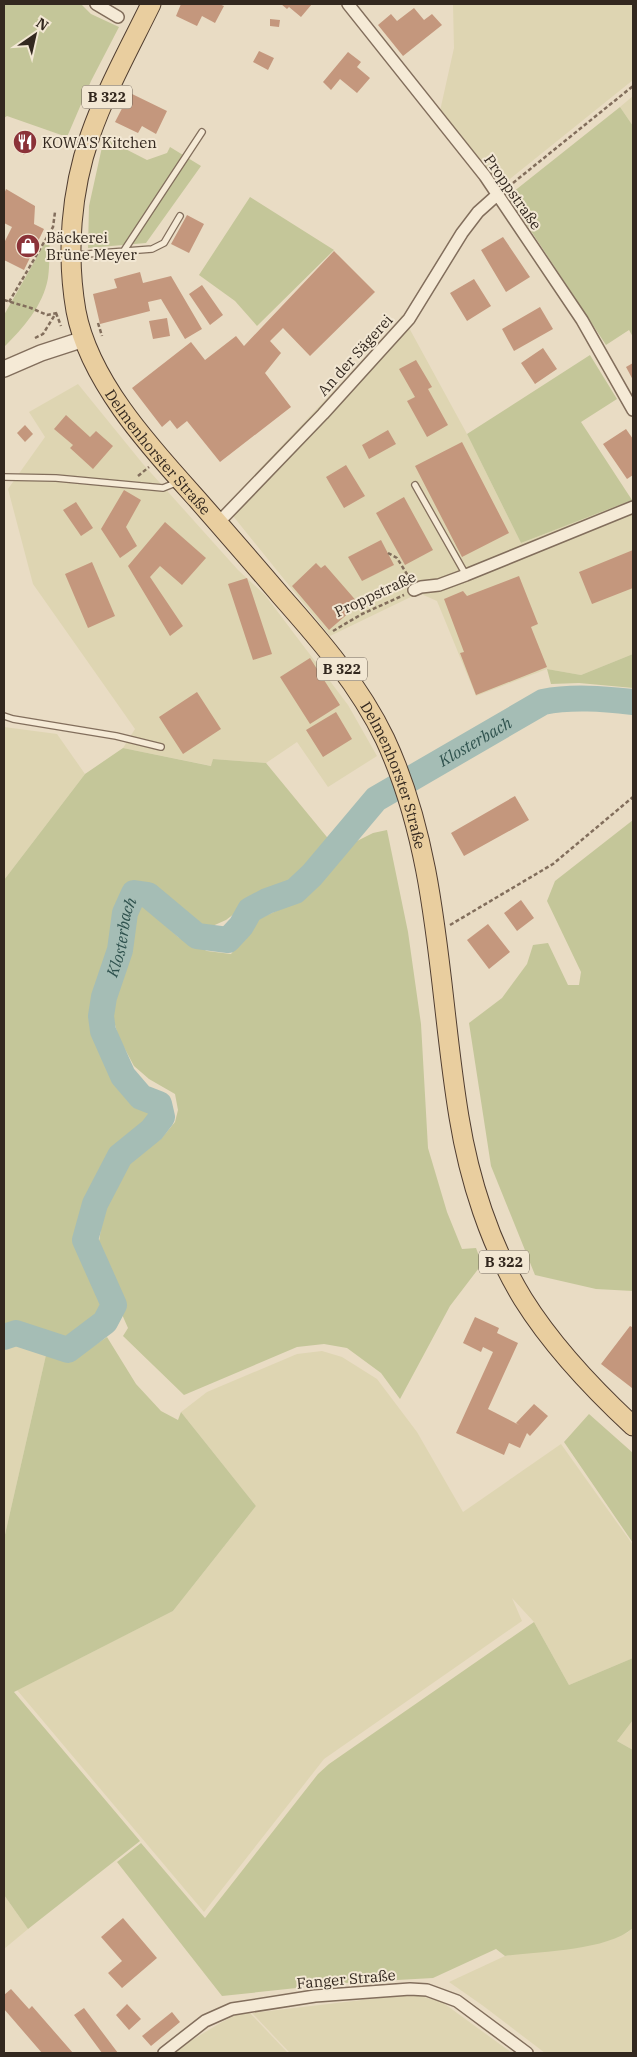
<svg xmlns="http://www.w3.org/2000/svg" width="637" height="2057" font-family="'IBM Plex Serif',serif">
<rect width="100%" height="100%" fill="#e9dcc4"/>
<path fill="#ded5b2" d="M453,4h180v76l-133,107 -60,-76 14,-63z
M633,96v30l-13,-19z
M402,315l65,119 54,109 112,-44v155l-52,21 -34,-6 -71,27 -39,-95 -18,-8 -89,43 -105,-130 171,-181z
M78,384l65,80 95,106 27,25 83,110 29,51 -49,31 -31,-45 -31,21 -53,-4 -1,7 -89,-18 12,-19 -102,-145 -25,-95 37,-52 -16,-25z
M4,727l53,7 28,40 -81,106z
M13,1345h14l19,10 -42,184v-191z
M322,1351l20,6 35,22 40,53 46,80 98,-68 72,101v113l-64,27 -35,-63 -22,-24 10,23 -198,138 -120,153 -187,-222 156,-79 83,-105 -75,-94 26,-20 90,-38z
M633,1720v30l-16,-9z
M4,1895l24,34 -24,20z
M633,1928v125h-88l-63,-48 -33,-23 56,-26 122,-23z
M396,1996h25l21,6 70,51h-222l-38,-40z
M249,2012l39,41h-115l9,-7 40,-24 14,-7z"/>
<path fill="#c4c699" d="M4,4h77l10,10 28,13 -28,54 -24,56 -60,-21 -3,2z
M620,107l13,19v211l-4,-7 -23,15 -98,-149z
M104,138l43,22 20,-7 3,-6 31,19 -55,77 -58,5 1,-42z
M250,197l84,53 -77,76 -22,-25 -36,-26z
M50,234c-1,15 0,30 -2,44 -5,28 -25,50 -44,69v-32z
M590,355l27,44 -36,23 51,78 -111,43 -54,-109z
M633,654v34l-54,-5 -28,1 -4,-15 34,6z
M123,748l88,18 2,-7 53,4 65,79 -13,18 -21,17 -38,18 -33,25 -18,8 -27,-19 -22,-19 -20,-6 -13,9 -15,66 -17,46 15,57 12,27 17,12 11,3 1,11 -31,32 -24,49 -13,40 25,61 -3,18 -35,29 -53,-16 -12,3v-451l81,-106z
M633,820v471l-37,-2 -61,-14 -44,-109 -22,-143 33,-25 25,-34 6,-19 15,-2 20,42h11l2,-13 -34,-71 8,-20z
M387,830l21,102 13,92 7,124 19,64 15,37 14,-1 6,16 -32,42 -50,93 -19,-26 -34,-25 -23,-4 -27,3 -113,48 -61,-59 5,-8 -23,-52 -7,-28 6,-39 17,-38 15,-15 25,-17 14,-17 3,-12 -3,-16 -26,-15 -15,-13 -16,-30 -5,-19 4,-25 10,-30 9,-55 8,-1 34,31 29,14 24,3 28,-35 43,-20 30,-31 17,-23 24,-12z
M107,1337l29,47 25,27 17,9 3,-8 75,94 -83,105 -159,81 126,149 -112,88 -24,-34v-356l42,-184 17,4 15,-3z
M589,1414l44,39v90l-69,-101z
M534,1622l35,63 64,-27v62l-16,21 16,9v178c-27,23 -92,23 -128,28l-9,-7 -63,29 -89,5 -122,13 -105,-134 24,-19 64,75 113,-144 11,-10z"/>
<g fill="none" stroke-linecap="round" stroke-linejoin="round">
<path stroke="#a5bdb5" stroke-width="26" id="s1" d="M4,1337l12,-4 52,17 37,-28 9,-17 -29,-65 10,-36 25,-48 32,-26 10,-13 -3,-13 -18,-7 -18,-21 -20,-45 -2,-15 3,-19 16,-47 5,-37 9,-20 14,2 49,41 31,4 13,-14 9,-16 17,-9 28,-10 17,-16 64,-76 167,-97c29,-6 61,-3 90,0"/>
</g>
<path fill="#c4977d" d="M181,4h38l5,2 -9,17 -13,-7 -5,10 -21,-10z
M281,4h31l-11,13 -12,-10 -2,2z
M414,8l10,12 8,-6 10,11 -39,31 -25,-31 13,-11 6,7z
M270,19l10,1 -1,7 -9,-1z
M259,51l15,7 -6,12 -15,-8z
M348,52l13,10 -4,5 13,11 -13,15 -17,-14 -9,11 -8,-8z
M130,93l37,18 -11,23 -14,-8 -4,7 -23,-11z
M26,130l10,7 -12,18 -10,-8z
M6,189l29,17 -1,18 10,5 -20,41 -20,-10v-17l8,-16 -8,-4v-29z
M187,215l17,9 -15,29 -18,-9z
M503,237l27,40 -24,15 -25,-42z
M334,251l41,41 -65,64 -27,-28 -13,13 11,12 -16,20 26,34 -71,55 -33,-41 -10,8 -7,-9 -8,7 -30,-39 59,-46 14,18 31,-24 8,10z
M140,272l3,11 28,-7 31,53 -17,10 -24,-40 -13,3 2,9 -50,13 -7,-30 24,-6 -3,-9z
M474,279l17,27 -24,15 -17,-28z
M202,285l21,30 -13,10 -21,-31z
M540,307l13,22 -39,22 -12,-22z
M167,318l3,18 -17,3 -4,-18z
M543,348l14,21 -22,15 -14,-21z
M416,360l16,27 -4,2 20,36 -21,12 -20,-36 8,-4 -16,-28z
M633,363v17l-7,-13z
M66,415l24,22 6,-6 17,15 -20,23 -23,-21 3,-3 -19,-16z
M25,425l8,9 -8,8 -8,-9z
M626,429l7,10v36l-6,4 -24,-35z
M388,430l8,14 -27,15 -7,-14z
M462,442l47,91 -47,24 -47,-91z
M346,465l19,31 -21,12 -18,-31z
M124,490l17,10 -15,27 11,19 -17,12 -19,-29z
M404,497l29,53 -28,15 -29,-52z
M76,502l17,26 -12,8 -18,-26z
M165,522l41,36 -24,27 -22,-19 -10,11 33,49 -13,10 -42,-70z
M381,540l13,25 -32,16 -14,-24z
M633,550v38l-41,16 -13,-32z
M92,562l23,54 -27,12 -23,-54z
M316,563l5,5 4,-3 34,39 -30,26 -37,-44z
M519,576l19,48 -7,3 16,40 -71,28 -16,-42 4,-1 -20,-53 19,-8 4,5z
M247,578l25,76 -19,6 -25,-76z
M310,658l30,47 -30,19 -30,-47z
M197,692l24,37 -38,25 -24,-37z
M336,712l16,27 -29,18 -17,-27z
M515,796l14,24 -65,36 -13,-23z
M521,900l13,18 -17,13 -13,-18z
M488,924l22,28 -21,17 -22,-29z
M475,1317l24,11 -2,5 21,10 -30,66 31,16 -3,-2 18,-19 14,12 -18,20 -3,-3 -7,15 -11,-5 -5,12 -48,-22 37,-81 -10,-5 -2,5 -18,-9z
M633,1325v62l-1,1 -31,-24 29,-38 2,1z
M123,1918l34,40 -35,30 -14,-15 14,-12 -21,-24z
M11,1989l18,20 3,-3 41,47h-31l-38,-44v-14z
M127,2004l14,15 -12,11 -13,-15z
M84,2008l34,45h-16l-28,-38z
M172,2012l8,10 -29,24 -9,-10z"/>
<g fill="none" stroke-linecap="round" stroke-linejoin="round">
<g stroke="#826e5c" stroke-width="8">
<path id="service" d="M123,252l79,-120
M74,255l78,-6 12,-6 16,-27
M4,477l52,1 107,10 15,-6
M415,485l51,90
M4,716l9,3 103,17 45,11"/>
</g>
<g stroke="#826e5c" stroke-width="14">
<path id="minor" d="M96,4l22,13
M348,4l137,172 97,144 51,90
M218,523l105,-109 86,-95 53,-86 16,-21 19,-17
M414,590l7,-3 18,-2 27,-10 167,-68
M164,2053l41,-32 27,-12 83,-13 95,-7 17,1 30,11 70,52"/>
</g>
<g stroke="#826e5c" stroke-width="18">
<path id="tertiary" d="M4,369l37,-16 43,-14"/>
</g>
<g stroke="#503d30" stroke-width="21">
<g id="primary">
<path id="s2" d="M151,4c-21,43 -45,86 -61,132 -19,55 -24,117 -14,175 13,70 74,136 121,188 28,32 56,64 84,97 39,44 78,89 104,143 55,118 53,252 74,378 10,62 31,128 64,182 30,48 69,89 110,127"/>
</g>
</g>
<path stroke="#826e5c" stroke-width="2.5" stroke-dasharray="4 2.5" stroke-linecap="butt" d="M508,187l125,-101
M4,300l27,8 16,7 10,-2
M9,302l44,-75 2,-15
M56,313l5,13
M98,323l4,13
M35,338l8,-4 13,-21
M138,476l11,-9
M388,553l9,5 13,21
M333,631l29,-17 42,-19
M450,925l103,-61 80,-67"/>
<use href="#service" stroke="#f5ead6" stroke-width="5.5"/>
<use href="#minor" stroke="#f5ead6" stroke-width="11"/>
<use href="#tertiary" stroke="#f5ead6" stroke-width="15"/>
<use href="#primary" stroke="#e9ce9f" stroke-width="19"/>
</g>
<defs>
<g id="restaurant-disc" transform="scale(1.25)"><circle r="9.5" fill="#8b3238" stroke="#f2e7d3"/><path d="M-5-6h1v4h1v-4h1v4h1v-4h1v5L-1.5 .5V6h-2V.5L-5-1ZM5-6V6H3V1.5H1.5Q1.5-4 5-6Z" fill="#fff"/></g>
<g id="shop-disc" transform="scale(1.25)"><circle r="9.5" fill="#8b3238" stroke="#f2e7d3"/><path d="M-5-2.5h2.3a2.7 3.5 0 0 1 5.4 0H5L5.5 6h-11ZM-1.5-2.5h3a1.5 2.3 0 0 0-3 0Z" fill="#fff"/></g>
</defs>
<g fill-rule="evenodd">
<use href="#restaurant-disc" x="25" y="142"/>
<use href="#shop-disc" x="28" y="246"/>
</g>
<g text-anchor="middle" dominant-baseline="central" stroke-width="4" stroke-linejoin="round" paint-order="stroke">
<g fill="#f2e7d3" stroke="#6c6155" stroke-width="1">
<rect x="82" y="85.5" width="50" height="23" rx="4"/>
<rect x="317" y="657.5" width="50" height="23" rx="4"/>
<rect x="479" y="1250.5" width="50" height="23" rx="4"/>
</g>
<g font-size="14" font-weight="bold" fill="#33281f">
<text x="107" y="97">B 322</text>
<text x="342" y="669">B 322</text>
<text x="504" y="1262">B 322</text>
</g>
<g font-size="15" fill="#33281f" stroke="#f2e7d3" text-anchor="start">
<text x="42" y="142">KOWA'S Kitchen</text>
<text x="46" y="237">Bäckerei<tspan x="46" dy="17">Brüne Meyer</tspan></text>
</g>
<g font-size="15" fill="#33281f" stroke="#f2e7d3">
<text transform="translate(513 192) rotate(55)">Proppstraße</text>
<text transform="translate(355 355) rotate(-48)">An der Sägerei</text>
<text stroke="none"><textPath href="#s2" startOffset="488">Delmenhorster Straße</textPath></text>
<text transform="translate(375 594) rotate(-25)">Proppstraße</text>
<text stroke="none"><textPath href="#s2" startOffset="892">Delmenhorster Straße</textPath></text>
<text transform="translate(346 1979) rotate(-5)">Fanger Straße</text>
</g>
<g font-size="16" font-style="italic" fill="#2f524e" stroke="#f2e7d3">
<text stroke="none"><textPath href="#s1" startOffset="1039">Klosterbach</textPath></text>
<text stroke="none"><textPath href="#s1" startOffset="560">Klosterbach</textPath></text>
</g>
</g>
<rect width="637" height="2057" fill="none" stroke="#33281f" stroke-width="10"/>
<g transform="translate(35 35) rotate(34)" stroke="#f2e7d3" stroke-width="4" paint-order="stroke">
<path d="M0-4L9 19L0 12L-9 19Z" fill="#33281f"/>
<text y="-8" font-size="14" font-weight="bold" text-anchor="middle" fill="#33281f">N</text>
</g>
</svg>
